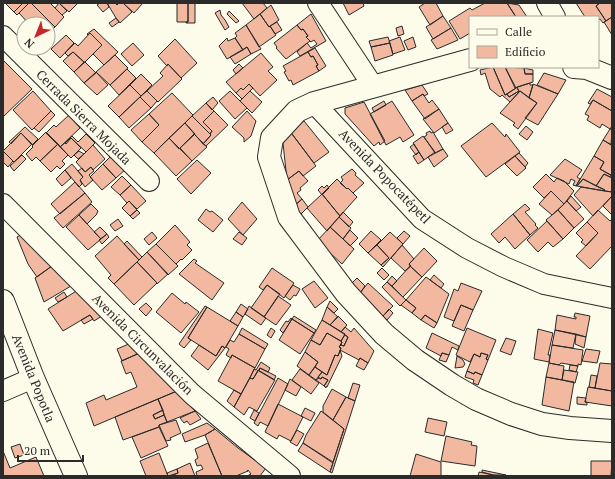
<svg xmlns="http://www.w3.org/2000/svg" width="615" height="479" font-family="'PT Serif',serif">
<rect width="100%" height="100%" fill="#fdfbea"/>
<path fill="#f2b8a0" stroke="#2b2b2b" d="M5,3h18l-9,9z
M23,3h6l-12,12 -3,-3z
M29,3h2l24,24 -7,6v-9h-19l-10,-11z
M31,3h19l14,14 -9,10z
M59,3h19l-9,9z
M59,3l8,8 -5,4 -7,-7z
M100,3h7l2,4 -6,5 -6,-7z
M107,3h8l2,2 2,-2h4l9,9 -12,11 -4,-5z
M123,3h20l-9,10z
M177,3h11v19h-11z
M188,3h7v20h-9v-1h2z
M242,3h21l4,5 -13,11z
M343,3h20l1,3 -15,9z
M425,3h11l7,13 -13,9 -11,-18z
M485,3h22l9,14h-46v16l-10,6 -11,-18 21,-13 2,2z
M507,3l12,2 8,12h-11z
M576,3h24l-4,3 10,15 -3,2 -3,-4 -2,2v-4h-13z
M600,3h12v14l-6,4 -10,-15z
M271,5l8,15 -10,7 -9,-13z
M220,10l1,5 4,5 4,7 -4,3 -10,-17z
M229,11l10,10 -3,2 -9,-9z
M260,14l9,13 1,-1 6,9 -17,12 -13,-22z
M311,14l15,27 -26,15 -3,-4 10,-9 4,5 6,-4 -3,-4 -3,2 -5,-5 2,-1 -5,-7 -2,1 -4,-5z
M443,16l8,12 -18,11 -7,-12z
M612,17v18l-8,-13z
M116,18l3,4 -7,5 -3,-4z
M277,22l5,8 -7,4 -5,-8z
M246,25l15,24 -10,5 -4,-7 -4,3 -8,-12 2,-2 -2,-3z
M297,25l4,5 2,-1 5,7 -2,1 4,4 -24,18 -10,-11 1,-1 -3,-4z
M402,26l2,8 -6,2 -2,-8z
M451,28l7,12 -21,9 -6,-9z
M94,29l24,23 -14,13 -11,-11 9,-9 -12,-12 -2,2 -1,-1z
M90,33l12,12 -17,17h-1l-11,-10 -5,4 -3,-3 10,-10 3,3z
M66,35l8,8 -14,15 -9,-9z
M388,37l2,6 -19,4 -2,-6z
M400,37l5,13 -12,4 -4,-13z
M413,37l3,10 -8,3 -4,-9z
M227,38l1,3 7,-3 8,12 -16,9 -8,-13z
M175,39l22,24 -16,15 -13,-14 -1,2 -9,-10z
M133,43l11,12 -12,11 -11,-12z
M390,43l3,12 -18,6 -4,-14z
M247,47l4,7 -16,10 -5,-7z
M315,48l11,18 -7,5 -3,-5 2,-1 -5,-9 -2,1 -3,-5z
M73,52l11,10 -10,10 -11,-11z
M308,52l3,5 2,-1 5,9 -2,1 3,5 -26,14 -2,-5 -2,1 -5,-9 2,-1 -3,-5z
M261,53l12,14 -5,4 9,9 -17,16 -11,-12 -6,6 -2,-2 -5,5 -10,-11z
M115,55l13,13 -18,17 -14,-13z
M3,60l29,29 -29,28z
M85,62l11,11 -12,10 -10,-11z
M168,64l14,15 -24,23 -11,-11 16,-15 -3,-3z
M239,64l4,4 -7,6 -3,-4z
M493,67h12l11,21 -11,7z
M493,67l12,28 2,-1 2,3 10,-6 -2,-4 13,-4v2h3l-4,13 -9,-7 -10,11 -8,-7 -2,2 -10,-8 -5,-16 -4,2 -1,-5z
M505,67l19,1 1,6h8v8l-18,6z
M524,68l9,2v4h-8z
M127,69l9,9 -17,17 -9,-10z
M96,72l12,13 -11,10 -13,-12z
M544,73l22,7 -8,14 -21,-9z
M141,74l11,11 -11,11 -11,-11z
M249,84l4,4 -11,11 -6,-6 5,-5 2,2z
M533,84l25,10 -20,31 -13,-7 12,-15 -8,-5z
M130,85l11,11 -22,21 -11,-11z
M422,85l6,9 -4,2 -1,-2 -11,7 -7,-11z
M516,87l3,4 -10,6 -2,-3 9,-6z
M597,89l15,8v14l-19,-11 -3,4 -2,-1z
M33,91l18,20 -19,19 -19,-20z
M147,91l10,10 -6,7 -11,-11z
M230,91l17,17 -12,11 -16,-18z
M250,91l12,11 -10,11 -12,-12z
M520,91l17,12 -19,26 -5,-4 2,-2 -15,-10z
M172,93l21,22 -39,38 -12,-11 17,-17 -10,-11z
M423,94l6,9 3,-3 7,9 -14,10 -13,-18z
M140,97l11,11 -22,20 -10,-11z
M213,97l5,6 -6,7 -6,-7z
M593,100l19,11v15l-2,3 -8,-5 -2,4 -13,-8 2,-4 -4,-2z
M384,101l2,4 -12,7 -2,-4z
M392,101l22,34 -11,7 -3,-5 -14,8 -16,-31z
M364,102l21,39 -5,4 -1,-3 -5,4 -29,-32v-6z
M206,103l8,8 -11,11 9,9 -2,3 -18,-18z
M439,109l9,14 -14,10 -11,-14z
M51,111l4,4 -16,17 -5,-4z
M214,111l14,14 -22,21 -3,-2 8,-9 -1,-1 2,-3 -9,-9z
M247,111l9,10 -5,15 -7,6v-4l-12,-11z
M149,114l10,11 -17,17 -11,-12z
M69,115l11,13 -20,19 -14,-14 8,-8 2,2z
M192,116l19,19 -8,9 -18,-21z
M304,121l25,31 -15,11 -25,-33z
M185,123l10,11 -16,15 -10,-11z
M448,123l5,7 -7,4 -4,-7z
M492,123l13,14 1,-3 14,18 -34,25 -25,-31z
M526,126l7,6 -6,8 -8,-6z
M25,127l13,12 -6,6 -11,-12 -10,11 -2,-2z
M610,129l2,1 -1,15 -8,-5z
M289,130l27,36 -13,10 -4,-5 -12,9 -5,-46z
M430,131l1,2 2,-1 10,17 -8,4 -11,-16 3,-2 -1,-2z
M46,132l12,12 -18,17 -4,-4 -4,4 -6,-7 7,-7 -1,-1z
M21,133l11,11 -18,18 -11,-11z
M86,134l9,9 -9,9 -15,-14 -5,6 -1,-1 7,-7 6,6z
M194,134l13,13 -15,14 -12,-13z
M423,136l12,16 -11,8 -11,-17z
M71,138l10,10 -10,10 -11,-11z
M169,138l23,23 -16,15 -22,-23z
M603,140l9,5v31l-12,-7 4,-7 -10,-6z
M58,144l10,11 -6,6 3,3 -5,5 -3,-3 -6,6 -11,-11z
M414,144l5,8 -3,3 -6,-8z
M93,145l12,14 -12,11 -2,-3 -6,5 -9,-10z
M443,149l5,7 -14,11 -6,-10z
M3,151l10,10 -5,6 -5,-5z
M79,151l5,3 -6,5 -4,-4z
M419,152l5,8 -6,4 -5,-8z
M519,153l9,10 -3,4 -10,-11z
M22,155l4,4 -12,12 -4,-5z
M112,155l14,14 -10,9 -13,-14z
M515,156l11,12 -9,8 -12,-12z
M594,156l10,6 -4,7 11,6 -1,2 -6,-3 -8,12 -13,-7 -6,7h-1z
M565,159l17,11 -5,7 3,2 -4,7 -3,-1 2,-4 -4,-2 -2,5 -19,-9z
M197,160l14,13 -20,21 -14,-15z
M72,164l11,13 -3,3 2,4 -3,3 -14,-17z
M103,164l13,14 -14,12 -12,-13z
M91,167l3,4 -5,4 4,5 -8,7 -5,-7 3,-3 -5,-6 4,-3 3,4z
M352,169l4,4 -1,2 9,8 -11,10 -5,-5 -1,1 -7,-6 3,-3 -2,-3z
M65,170l6,8 -9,8 -6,-7z
M299,171l9,10 -8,7 1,2 -4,3 5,6 -10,9 -5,-28z
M546,174l8,8 3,-4 7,3 10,10 -10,13 -13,-13 -7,7 -11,-11z
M604,174l8,4v14l-8,-1 1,-1 -9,-4z
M122,176l9,9 -11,10 -9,-8z
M337,179l10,10 1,-1 9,9 -17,19 -18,-22z
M583,179l22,11 -1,1 -27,-5z
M75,182l10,11 -25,21 -9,-10z
M131,185l15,16 -9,8 -8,-8 -2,2 -7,-8z
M327,185l2,3 -7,7 -4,-5 4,-4 2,2z
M581,187l31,5v4l-19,20 -19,-21z
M551,191l13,13 -12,11 -13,-11z
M85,193l7,9 -29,26 -9,-10z
M322,194l18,22 -13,15 -20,-23z
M571,196l10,11 -5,4 -9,-10z
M612,196v19l-9,-9z
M302,199l6,8 -10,10 -6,-9z
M129,201l8,9 -7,6 -8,-8z
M567,201l17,18 -10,9 -16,-18z
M242,202l15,17 -14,16 -15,-16z
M91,204l7,7 -1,2v1l-10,10 -8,-9z
M525,204l5,5 -5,3 11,12 -1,1 3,3 -8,7 -17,-21z
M206,209l4,3 2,-1 11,9 -10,12 -15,-12z
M137,210l3,3 -7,6 -3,-3z
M558,210l16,18 -11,11 -17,-19z
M598,210l12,11 1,-1 1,1v25l-22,23 -14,-13 22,-23 -11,-11z
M343,212l10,10 -4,5 -10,-10z
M513,214l17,21 -15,14 -10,-12 -6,6 -8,-9z
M79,215l22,24 -13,11 -22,-23z
M339,217l12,11 -8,11 -13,-12z
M118,219l5,7 -8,5 -5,-6z
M547,221l16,18 -10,8 -5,-5 -10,10 -11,-12z
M587,222l11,11 -12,13 -5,-4 2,-2 -7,-7z
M175,225l15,17 -3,3 5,5 -10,10 -1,-1 -5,5 -20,-20z
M100,227l7,7 -6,5 -7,-7z
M330,227l24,22 -12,15 -25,-23z
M350,230l8,8 -8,8 -7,-7z
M371,231l10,9 -13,13 -9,-9z
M404,231l6,5 -7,8 -6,-6z
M26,232l30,31 -19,14 -9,-13 -11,-27z
M152,232l5,6 -8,7 -5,-6z
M239,232l8,6 -5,7 -9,-6z
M390,232l13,12 -20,23 -2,-2 8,-7 -12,-13z
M107,234l2,3 -7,7 -3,-4z
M117,236l22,24 -25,24 -6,-6 3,-3 -16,-19z
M127,241l15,16 -3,3 -15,-16z
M156,244l22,22 -10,9 -21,-23z
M377,245l12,13 -8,7 -13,-12z
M402,245l12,14 -5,5 2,2 -6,5 -14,-13z
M424,248l13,13 -15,16 -12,-11 -1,-2z
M147,252l21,22 -11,10v-1l-20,-21z
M194,259l3,2 -2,2 29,20 -12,17 -33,-26z
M137,262l20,21 -23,22 -20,-21z
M56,263l20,20 -32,19 -9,-24z
M410,266l12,11 -19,20 -11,-11z
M272,268l22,15 -10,15 -17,-13 -4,5 -4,-3z
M382,268l7,7 -5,5 -7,-7z
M434,275l10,9 -3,4 -11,-8z
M392,276l5,5 -5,5 -5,-4z
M426,277l23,17 -12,29 -12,-8 -4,5 -9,-7 4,-5 -10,-8z
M357,278l8,8 -5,7 -9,-9z
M314,281l14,17 -13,10 -13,-19z
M387,282l19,18 -6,6 -18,-19z
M368,283l25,23 -10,10 -23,-23z
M461,283l21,8 -9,19 -12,-5 -7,16 -10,-4 10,-28 4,2z
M267,285l13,9 -16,23 -13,-9z
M293,285l7,4 -4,7 -2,-1 -4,5 -5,-4z
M81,288l24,26 -11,7 -4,-6 -27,16 -15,-22z
M64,292l3,5 -9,5 -3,-4z
M172,293l13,11 1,-2 13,10 -18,21 -25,-21z
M278,296l13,9 -15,20 -12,-8z
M406,300l10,8 -4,5 -11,-8z
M330,301l8,8 -4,4 -7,-6z
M146,303l6,6 -6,7 -7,-7z
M241,304l7,5 -5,8 -7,-5z
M461,305l12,5 -9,21 -12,-5z
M205,306l2,1 -19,31 3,2 -7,8 -5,-4z
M249,306l17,12 -5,7 -16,-11z
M207,307l31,19 -13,22 -3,-2 -6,10 -28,-18z
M327,307l11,10 -8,8 -8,-5z
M389,309l4,4 -6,7 -4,-4z
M236,312l7,5 -5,9 -8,-5z
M575,313l15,3 -4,21 -31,-7 2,-15 19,4v-2h-2z
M90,315l3,4 -9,5 -3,-4z
M425,315l12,8 -3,5 -13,-8z
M294,316l22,14 -2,3 -22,-14z
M338,316l9,9 -6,7 -11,-7z
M291,318l1,1 -9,14 -3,-3 6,-9 2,1z
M292,319l22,14 -14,21 -21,-14z
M322,320l23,14 -4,7 -14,-8 -7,12 -9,-5z
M345,327l6,5 3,-4 20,23 -6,12 -8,-5 -1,2 -19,-10 2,6 -15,31 -1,-1v2l-2,-2 4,-6 -6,-3 -1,2 -3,-2 4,-5 5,3 8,-20 3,1 3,-8 -2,-1 2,-2 3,1 4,-9 -7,-5z
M242,328l26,16 -3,5 -26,-15z
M271,328l4,3 -4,7 -4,-3z
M467,328l29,12 -8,20 -2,-1 2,-4 -7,-2 -1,4 -6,-3 -4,8 -14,-7z
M538,329l15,4 -5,22h2l-1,7 -15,-3z
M555,330l21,4 -3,14 -21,-3z
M327,333l15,9 -3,5 2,1 -3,8 -3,-1 -8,20 -12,-8 3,-5 -13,-10 6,-12 9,5z
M432,333l27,13 -1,4 -6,-3 -3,8 -7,-2 -1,3 -15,-8z
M239,334l26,15 -10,19 -23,-13 -1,3 -5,-3 3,-6 -3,-2 4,-7 4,2z
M576,334l10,3 -2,11 -9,-4z
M345,335l3,2 -4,9 -3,-1 1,-3 -1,-1z
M506,338l10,3 -5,14 -11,-4z
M131,343l3,3 3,8 -15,7 -5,-12z
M199,345l17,11 6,-10 3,2 -17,22 -17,-14z
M552,345l31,5 -2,15 -3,-1v2l-17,-3 -2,2 -10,-2z
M586,349l14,2 -3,12 -15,-2z
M305,352l13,10 -9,13 -12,-9z
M140,353l37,38 -83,35 -8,-23 18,-8 2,5 31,-13 -6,-15 -5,2 -5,-13z
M442,353l7,2 -3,7 -7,-2z
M481,353l7,2 -2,4 2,1 -6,15 -7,-3 -1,2 -7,-3 7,-17 6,3z
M232,355l23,13 -14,26 -23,-13z
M457,356l6,4 2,4 -2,3 -8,1z
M360,358l8,5 -4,7 -8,-4z
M261,362l9,6 -2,4 -8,-4 -7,11 -3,-1 4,-9 2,1z
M549,363l15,3 -2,14 -16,-3z
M600,363l12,1v27l-17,-3z
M570,365l8,1 -2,6 -7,-2z
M315,367l7,5 -6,8 -7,-5z
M260,368l16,8 -2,4 -15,-9z
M300,369l19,14 -8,11 -19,-14z
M258,370l17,10 -18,31 -8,-4 -5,8 -10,-8 16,-29 3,1z
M564,370l14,2 -3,11 -13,-3z
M467,371l7,3 1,-2 7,3 -4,10 -5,-2 1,-3 -9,-3z
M591,375l6,1 -2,12 -6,-1z
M322,377l6,3 -4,6 -8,-6 3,-2 2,1z
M546,377l28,5 -5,29 -27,-6z
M278,378l10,6 -20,42 -8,-4 -2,4 -4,-3z
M290,379l11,8 -5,9 -11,-6z
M353,383l7,2 -5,16 -7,-3z
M588,387l24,4v15l-27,-4z
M332,389l14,8 -13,23 -10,-8v-6z
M234,390l7,4 -7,13 -7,-6z
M177,391l18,20 -28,11 -9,-23z
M346,397l9,4 -23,72 -2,-1 14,-43 -11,-9z
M577,397l9,1 -1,4h2v3l-10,-1z
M158,399l5,11 -10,5 2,4 9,-4 3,7 -8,3v2l-36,13 -8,-23z
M278,404l25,13 -12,24 -12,-6 -2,4 -12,-7z
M305,408l10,5 -4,8 -10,-5z
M163,410l1,5 -9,4 -2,-4z
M254,410l5,3 -4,8 -5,-3z
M195,411l6,8 -11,6 -3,-4 -3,2 -4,-5z
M321,411l23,18 -11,33 -30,-19 3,-8z
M428,418l19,4 -3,14 -19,-4z
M176,420l5,13 -11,5 1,2 -5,1 -7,-16z
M207,423l8,6 -10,6 -20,7 -3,-8z
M159,427l9,19 -27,12 -9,-21z
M215,429l23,19 28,20 -6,8h-13l4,-2 -3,-4 -1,1h1l-12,5h-14l-17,-41z
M297,430l7,4 -7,12 -7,-4z
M446,436l26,6 -1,3 6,1 -2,20 -34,-5z
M208,443l14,33h-25l-1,-4 7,-3 -2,-4 -4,1 -2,-6 3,-2 -3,-9z
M303,443l30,20 -3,9 -32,-21z
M20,444l4,11 -9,3 -4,-11z
M3,451l7,17 26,-11 8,19h-41z
M159,453l9,23h-22l-6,-15z
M416,454l25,8v14h-31z
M591,461h21l-1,15h-20z
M190,463l5,13h-24l7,-3 -1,-4z
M177,469l1,4 -10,3 -1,-3z
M482,470l24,5h-13l-11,-3z
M479,472l14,3 6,1h-21z"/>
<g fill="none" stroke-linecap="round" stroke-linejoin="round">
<g stroke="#2b2b2b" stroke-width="22">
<path id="minor" d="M318,3l55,83
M547,3l8,14
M3,36l146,145
M314,103l108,116 45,29 37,19 40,17 68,14
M3,204l189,190 98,82
M3,391l30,-13"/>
</g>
<g stroke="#2b2b2b" stroke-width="24">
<path id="tertiary" d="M470,60l-156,43 -17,8 -25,27 -3,19 20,60 57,76 38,41 31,26 37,25 24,14 35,15 31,10 28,4 42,3
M574,67l13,1 25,10
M3,301l30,77 43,98"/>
</g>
<use href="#minor" stroke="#fdfbea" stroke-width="20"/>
<use href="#tertiary" stroke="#fdfbea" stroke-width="22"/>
</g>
<g text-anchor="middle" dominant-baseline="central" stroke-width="3" stroke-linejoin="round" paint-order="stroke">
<g font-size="13" fill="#2b2b2b" stroke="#fdfbea">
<text transform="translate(84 117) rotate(45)">Cerrada Sierra Mojada</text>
<text transform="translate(385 176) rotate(46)">Avenida Popocatépetl</text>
<text transform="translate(143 344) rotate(45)">Avenida Circunvalación</text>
<text transform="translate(34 378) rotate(68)">Avenida Popotla</text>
</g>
</g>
<rect width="615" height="479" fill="none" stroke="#2b2b2b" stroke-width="8"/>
<rect x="469" y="16" width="130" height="52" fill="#fdfbea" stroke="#a9a89e"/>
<rect x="477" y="29" width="20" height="6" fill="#fdfbea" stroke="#a9a89e"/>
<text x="505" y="36" font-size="12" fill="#2b2b2b">Calle</text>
<rect x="477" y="46" width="20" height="12" fill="#f2b8a0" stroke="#a9a89e"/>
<text x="505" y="56" font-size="12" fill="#2b2b2b">Edificio</text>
<g transform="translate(36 36) rotate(223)"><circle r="19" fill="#fdfbea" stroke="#a9a89e"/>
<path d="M0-3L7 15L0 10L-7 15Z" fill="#c62828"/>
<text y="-6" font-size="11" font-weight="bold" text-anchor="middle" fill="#2b2b2b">N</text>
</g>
<path d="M18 455v6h65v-6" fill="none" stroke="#2b2b2b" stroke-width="2"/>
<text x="24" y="455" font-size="12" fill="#2b2b2b" stroke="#fdfbea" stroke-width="3" paint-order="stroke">20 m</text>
</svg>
